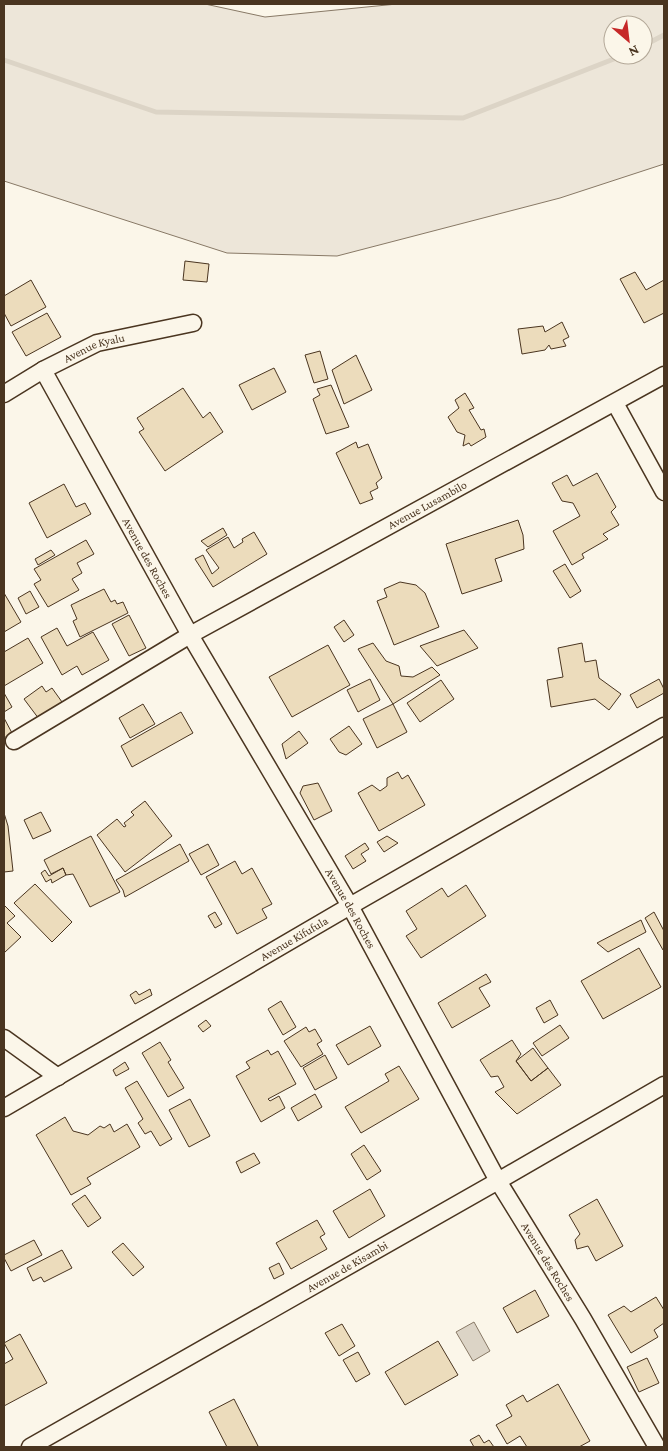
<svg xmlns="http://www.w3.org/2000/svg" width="668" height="1451" font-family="'Crimson Pro',serif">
<rect width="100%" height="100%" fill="#fbf6e9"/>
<path fill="#ede6d9" stroke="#887966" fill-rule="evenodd" d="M4,4h201l60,13 132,-13h267v160l-104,34 -223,58 -110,-3 -223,-72zM613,25h30v30h-30z"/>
<path fill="#dcd4c6" stroke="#887966" d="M474,1322l16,29 -17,10 -17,-29z"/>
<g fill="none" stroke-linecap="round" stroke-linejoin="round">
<path stroke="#dcd4c6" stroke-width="5" d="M643,46l21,-11
M4,60l152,52 307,6 161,-63"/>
</g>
<path fill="#ecdcbc" stroke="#4a3520" d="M185,261l24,3 -2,18 -24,-2z
M635,272l11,18 18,-10v33l-20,10 -24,-44z
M31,280l15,27 -35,19 -7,-13v-17z
M47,313l14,24 -35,19 -14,-24z
M562,322l7,15 -6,3 3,6 -15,3 -2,-4 -4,5 -23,4 -4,-25 25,-3 2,6z
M320,351l8,28 -14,4 -9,-28z
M356,355l16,35 -28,14 -12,-34z
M274,368l12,24 -34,18 -13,-25z
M331,385l18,42 -23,7 -13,-35 7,-4 -3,-6z
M183,388l20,30 7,-6 13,20 -58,39 -26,-39 5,-3 -7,-11z
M465,393l9,15 -5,2 12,20 3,-1 2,8 -15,9 -2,-3 -6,3 2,-11 -8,-3 -9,-15 11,-9 -4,-8z
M356,442l2,6 10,-4 14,34 -6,5 2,5 -8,4 3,7 -13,5 -24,-51z
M597,473l19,34 -5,5 8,13 -16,9 5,5 -26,15 2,4 -12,7 -19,-34 27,-15 -7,-13 -11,-2 -10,-18 15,-8 6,11z
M64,484l12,23 9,-4 6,11 -44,24 -18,-35z
M518,520l5,15 1,14 -29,10 7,22 -40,13 -16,-50z
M223,528l4,7 -19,12 -7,-6z
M254,532l13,22 -54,33 -18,-28 8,-4 9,19 7,-6 -13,-18 22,-13 6,11 9,-6 -1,-3z
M86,540l8,14 -17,9 5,10 -10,6 7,11 -31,17 -14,-23 7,-4 -7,-11z
M51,550l4,5 -17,10 -3,-6z
M565,564l16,27 -11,7 -17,-27z
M400,582l16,3 9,8 14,34 -45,18 -17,-44 10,-4 -3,-8z
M104,589l7,13 4,-2 2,4 6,-2 5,11 -48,24 -7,-16 4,-2 -6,-14z
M30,591l9,16 -13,7 -8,-16z
M4,593l17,29 -17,10z
M129,615l17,33 -17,8 -17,-32z
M344,620l10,15 -10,7 -10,-15z
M57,628l10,18 26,-14 16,28 -27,15 -5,-9 -15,9 -21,-38z
M464,630l14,18 -41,18 -17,-20z
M28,638l15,25 -39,23v-34z
M373,643l13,18 13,5 2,10 12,1 19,-10 8,8 -47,29 -35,-55z
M582,643l3,19 11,-2 3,18 22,16 -12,16 -14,-11 -44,8 -4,-27 16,-3 -5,-29z
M328,645l22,40 -58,32 -23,-40z
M370,679l10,21 -22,12 -11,-22z
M659,679l5,10v4l-27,15 -7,-13z
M441,680l13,19 -34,23 -13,-19z
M42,686l4,6 6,-4 10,14 -23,17 -15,-20z
M4,693l8,14 -8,5z
M143,704l12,20 -25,14 -11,-20z
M393,704l14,28 -30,16 -14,-29z
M181,712l12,21 -61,34 -11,-21z
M4,718l8,15 -8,5z
M349,726l13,18 -16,11 -7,-3 -9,-13z
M299,731l9,12 -22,16 -4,-15z
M398,772l4,7 6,-4 17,30 -46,26 -21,-38 14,-8 8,6 7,-5v-8z
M318,783l14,28 -18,9 -14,-27 3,-7z
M145,801l27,35 -47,36 -28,-37 20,-16 7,8 2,-1 -2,-3 10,-8 -3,-3z
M41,812l10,19 -18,8 -9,-19z
M4,813l4,13 5,45 -9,1z
M91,836l29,56 -30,15 -17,-33 -7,1 -3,-7 -12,6 -7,-14z
M387,836l11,7 -14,9 -7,-10z
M365,843l4,6 -8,5 5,7 -13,8 -8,-13z
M180,844l9,17 -64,36 -2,-7 -7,-10z
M208,844l11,21 -18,10 -12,-21z
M235,861l7,13 10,-6 20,36 -10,5 5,9 -30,16 -31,-57z
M63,868l3,7 -14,8 -1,-4 -5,3 -5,-9 4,-3 4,6z
M35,884l37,38 -20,20 -38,-39z
M466,885l20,31 -65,42 -15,-22 11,-7 -11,-18 36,-23 6,9z
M4,905l11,11 -8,7 14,14 -17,16z
M215,912l7,12 -7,4 -7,-12z
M654,912l10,19v19h-1l-18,-32z
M641,920l5,12 -38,20 -11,-9z
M639,948l22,39 -58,32 -22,-38z
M486,974l5,8 -12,6 11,18 -38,22 -14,-25z
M150,989l2,6 -17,9 -5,-9 6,-4 3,4z
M550,1000l8,15 -14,8 -8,-15z
M281,1001l15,26 -13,8 -15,-26z
M206,1020l5,6 -8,6 -5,-6z
M560,1025l9,13 -27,18 -9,-13z
M370,1026l11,20 -33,19 -12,-20z
M306,1027l3,5 6,-3 7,12 -5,3 6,10 -22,13 -17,-26z
M512,1040l9,14 -5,7 15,20 17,-13 13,17 -44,29 -22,-22 9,-5 -6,-11 -7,1 -11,-17z
M160,1042l11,18 -3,2 16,26 -16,9 -26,-44z
M533,1048l15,20 -17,13 -15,-20z
M268,1050l3,5 7,-4 18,33 -28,15 2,2 9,-5 6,12 -24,14 -25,-46 14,-8 -4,-6z
M325,1055l12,23 -22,12 -12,-22z
M125,1062l4,7 -13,7 -3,-6z
M399,1066l20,33 -58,34 -16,-26 44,-26 -4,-7z
M137,1081l35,58 -12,7 -9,-15 -6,3 -7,-11 5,-4 -18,-31z
M315,1094l7,13 -24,14 -7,-13z
M190,1099l20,37 -21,11 -20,-37z
M65,1117l8,14 15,4 12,-9 4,2 6,-4 4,8 13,-8 13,23 -53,31 4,6 -20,11 -35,-60z
M364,1145l17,26 -14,9 -16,-26z
M254,1153l6,10 -19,10 -5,-11z
M370,1189l15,27 -36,22 -16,-27z
M85,1195l16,23 -13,9 -16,-23z
M597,1199l26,47 -27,15 -8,-15 -11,3 -2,-9 5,-6 -11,-19z
M317,1220l8,14 -5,3 7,12 -36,20 -15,-26z
M34,1240l8,15 -31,16 -7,-13v-3z
M123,1243l21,24 -11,9 -21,-24z
M62,1250l10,18 -28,14 -3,-5 -8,4 -6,-13z
M279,1263l5,11 -10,5 -5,-11z
M535,1290l14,26 -32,17 -14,-25z
M656,1297l8,13v13l-10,7 4,7 -27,16 -23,-38 16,-9 7,6z
M342,1324l13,22 -16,10 -14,-23z
M20,1334l27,49 -43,23v-42l9,-5 -9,-16z
M438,1341l20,34 -53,30 -20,-33z
M358,1352l12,22 -14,8 -13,-22z
M647,1358l12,25 -20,9 -12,-25z
M558,1384l32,57 -11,6h-52l-7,-11 -13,8 -11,-19 16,-9 -6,-11 17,-10 4,7z
M234,1399l24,47 -3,1h-28l-18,-35z
M479,1435l5,8 5,-3 5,7h-20l-4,-7z"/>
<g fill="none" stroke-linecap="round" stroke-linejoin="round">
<g stroke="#4a3520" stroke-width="19">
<g id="minor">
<path id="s1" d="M43,370l147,265 160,271 148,275 85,138 74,128"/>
<path id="s2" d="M4,394l39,-24 54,-27 96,-20"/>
<path d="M615,403l49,89"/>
<path id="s3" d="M14,741l176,-106 474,-260"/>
<path d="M4,1038l54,39"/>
<path id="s4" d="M4,1108l346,-202 314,-180"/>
<path id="s5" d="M30,1447l468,-266 166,-96"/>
</g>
</g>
<use href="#minor" stroke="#fbf6e9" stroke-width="16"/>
</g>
<g text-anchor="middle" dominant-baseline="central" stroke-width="4" stroke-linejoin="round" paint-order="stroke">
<g font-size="12" fill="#4a3520" stroke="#fbf6e9">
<text stroke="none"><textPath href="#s2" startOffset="102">Avenue Kyalu</textPath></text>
<text stroke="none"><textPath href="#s3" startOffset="476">Avenue Lusambilo</textPath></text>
<text stroke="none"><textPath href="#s1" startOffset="215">Avenue des Roches</textPath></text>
<text stroke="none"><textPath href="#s1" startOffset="620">Avenue des Roches</textPath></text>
<text stroke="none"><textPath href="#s4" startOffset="336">Avenue Kifufula</textPath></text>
<text stroke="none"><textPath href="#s1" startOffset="1025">Avenue des Roches</textPath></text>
<text stroke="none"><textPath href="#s5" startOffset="365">Avenue de Kisambi</textPath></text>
</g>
</g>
<rect width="668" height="1451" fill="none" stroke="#4a3520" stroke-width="10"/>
<g transform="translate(628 40) rotate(152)"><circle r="24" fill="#fbf6e9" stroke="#b4a999"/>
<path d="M0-4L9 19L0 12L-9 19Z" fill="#c62828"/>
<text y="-8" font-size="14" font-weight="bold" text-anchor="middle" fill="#4a3520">N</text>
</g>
</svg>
